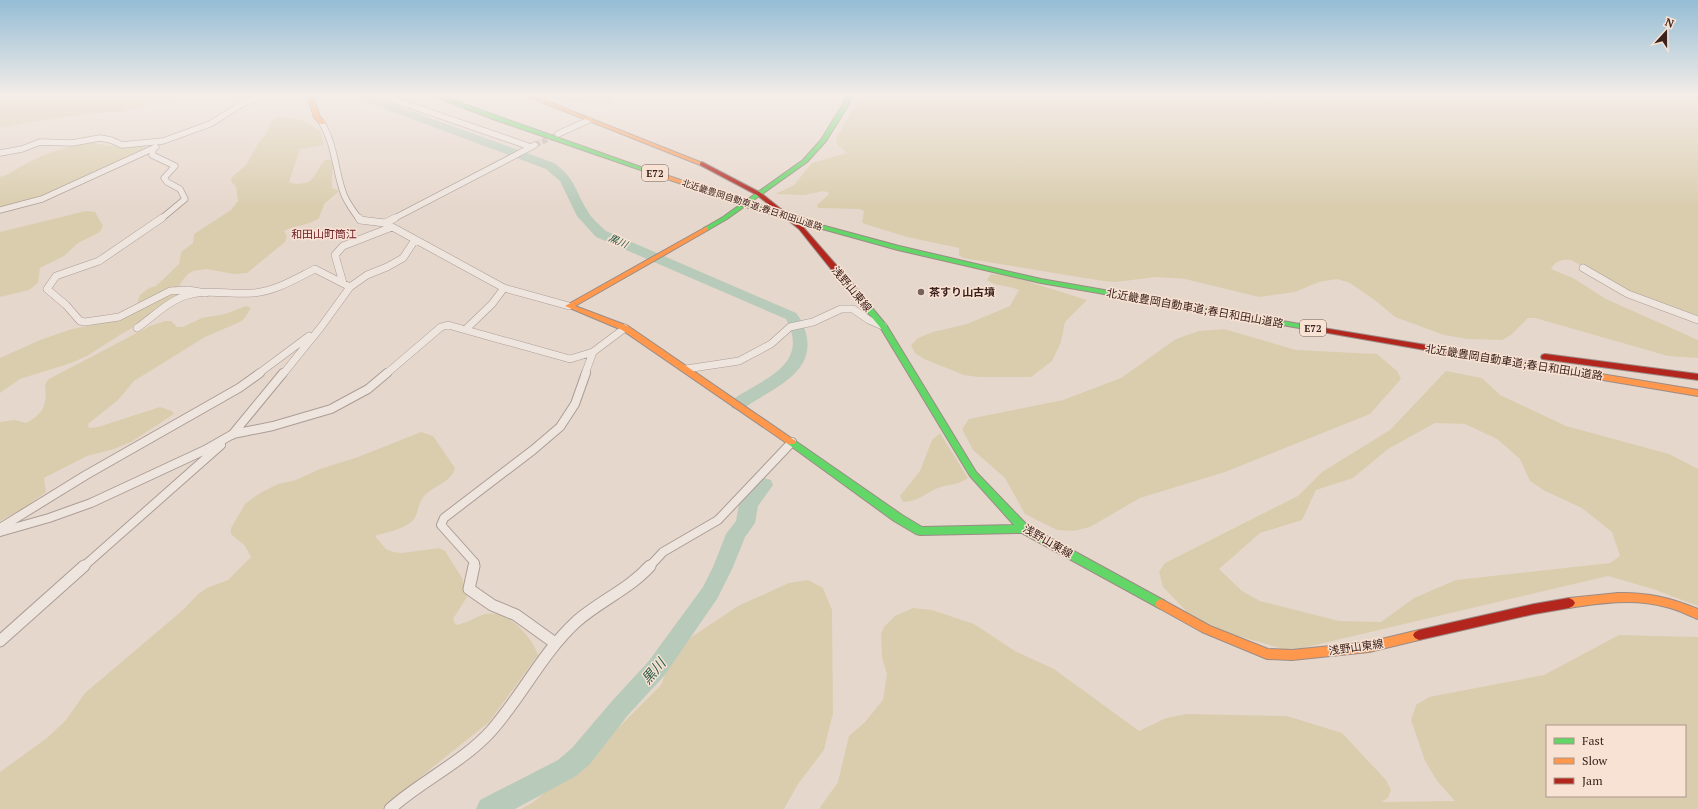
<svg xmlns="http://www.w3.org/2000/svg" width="1698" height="809" font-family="'PT Serif','Noto Sans JP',serif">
<rect width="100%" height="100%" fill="#e6d7cc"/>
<path fill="#dacdae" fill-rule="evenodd" d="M0,95h196l-21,3 -54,14 -28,1 -61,9 -32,6z
M542,95h66l4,3v2l-10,6c-16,-5 -32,-4 -48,-7l-1,-2z
M860,95h838v225l-47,-17 -80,-43c-9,-1 -16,1 -20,9l22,9 33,21 92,41v18l-30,-2 -133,-38h-7l-17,17 -9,5 -35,-1 -23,-4 -49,-18 -19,-16 -26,-18 -13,-4 -18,3 -24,10 -36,5 -74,-18 -29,-2 -40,5 -13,-1 -140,-23 -4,-3v-7l-52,-11 -42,-13 -3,-2 2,-11 -4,-2 -42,-1 -1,-3 11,-10 1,-2 -5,-2 -20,4 -29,-1 19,-9 18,-22 35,-10 -10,-9 -1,-5z
M280,117l21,3 19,11 4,14 -24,4 -11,33c5,3 16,2 21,-1 4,-3 11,-17 15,-21h9l-2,15v13l7,3 -15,13 -5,14c-10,8 -24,7 -35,13l3,5 -2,6 -38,31 -13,1 -28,-5 -13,2 -5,3 -6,7 -4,7 3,5 -3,4 -29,22 -26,14 -36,23 -16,7 -51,16 -20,14v-35l40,-18 32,-11 47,-9 16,-11 5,-14 9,-7 7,-2 23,-22 2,-12 12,-9 1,-9 37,-24 7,-9 -2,-15 -4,-3 -1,-5 15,-13 12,-21 9,-11 4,-12z
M89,142l23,4h31l6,1 -89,44 -60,18v-32c9,-2 14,-7 22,-11 20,-12 44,-19 67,-24z
M86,211l9,1 8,14 -3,6 -22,11 -14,13 -24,12 -2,15 -9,7 -29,7v-65z
M991,274l19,2 77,24 -22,22 -4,20 -9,19 -21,16h-53l-14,-2 -40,-16 -9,-6 -4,-8 7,-7 15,-6 34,-8 43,-18 9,-16c-10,-5 -21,-3 -31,-9l-1,-1z
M246,306l5,2 -7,11 -4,3 -35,15 -71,44 -16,19 -30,24 1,4 9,-1 62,-20 12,4 2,3 -43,28 -17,7 -27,7 -43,22 2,14 -24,17 -22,12v-99l15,-2 11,3c19,-10 21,-19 19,-39l4,-5 101,-53 15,-5h6l6,6h6l19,-9 23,-4z
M1224,329l72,21 81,4 20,17 4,8 -31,35 -145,58 -85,26 -50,29 -16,4 -17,-1 -32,-16 -20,-36 -32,-28 -11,-21 7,-10 94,-19 58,-22 55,-39 23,-8z
M1446,371l36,7 18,17 66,31 103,28 29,15v137l-45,-17 -45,-13 -318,75 -83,-24 -17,-12 -27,-28 -4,-15 6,-9 133,-67 24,-24 68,-42zM1435,423l30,1 32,15 23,20 10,22 15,10 37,17 30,24 8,24 -10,7 -154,17 -42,18 -33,24 -42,-1 -79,-20 -18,-10 -23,-22 41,-36 42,-13 14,-30 37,-12 35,-29z
M421,432l12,4 22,32c-3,14 -22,18 -31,28 -7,8 -5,21 -14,27 -11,8 -24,9 -35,13l11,13 7,3 9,1 37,-5 6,3 17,27 5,19 -14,22 3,6c12,-2 19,-8 29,-11 22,-5 47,22 53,41l-49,67 -71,57 -32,30h-386v-37l47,-34 19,-18 19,-27 99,-84 14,-15 9,-6 21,-8 23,-23 -6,-11 -14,-12v-6l14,-24 15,-11 18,-9 18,-4 24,-11 38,-12z
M940,433l28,45c-9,7 -20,6 -30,10 -12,5 -21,14 -35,14l-3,-6 20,-25 12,-31z
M808,580l15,8 9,22 1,103 -9,37 -26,34 -14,25h-263l11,-6 58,-47 71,-71 11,-28 12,-15 54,-36 51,-23z
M913,608l19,2 42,14 41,27 39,18 85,62 27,-13 21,-4 100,2 55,17 44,47 5,10 -3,8 -7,4 74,-1 -18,-20 -12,-20 -14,-41 5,-15 13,-8 115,-22 75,-40 79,2v172h-879l19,-27 11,-46 16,-14 18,-22 4,-26 -5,-16 -1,-24 3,-7 11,-11zM1547,726h138v70h-138z"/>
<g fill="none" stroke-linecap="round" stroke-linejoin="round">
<path fill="#b8cab9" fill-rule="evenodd" d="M352,95h14l188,68c22,16 20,26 33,47 4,8 12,14 19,21l190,82c6,7 9,15 11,25 6,37 -38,52 -63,70l-6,2 -6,-2 -2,-4 2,-4c30,-21 79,-34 54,-81l-190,-82 -19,-21 -17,-35 -14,-12 -193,-72z
M764,478l7,2 2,5 -15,21 -3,17 -10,14 -12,30 -16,32 -53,77 -36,39 -38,49 -14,12 -61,33h-39l4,-9 78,-40 14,-12 40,-47 36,-39 55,-75 10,-20 13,-33 10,-13 3,-17 3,-5 15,-19z"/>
<path stroke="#c4b3a9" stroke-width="5.5" stroke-dasharray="5.5 2.5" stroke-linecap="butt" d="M535,145l22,-10"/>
<g stroke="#ac9d96" stroke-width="7">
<path id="street-far3" d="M380,95l151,52
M322,123c13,22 13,46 21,69 3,10 10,18 16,27
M558,134l31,-14
M153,149l-1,6 23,11 -11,12 3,4 13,7 5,10 -24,20
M0,153l22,-4 18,-7 32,1 28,-5 11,2 11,5 41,-4 47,-17 32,-20 22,-9
M0,210l42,-11 114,-52
M393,219l142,-74"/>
</g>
<g stroke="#ac9d96" stroke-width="8">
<path id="street-far2" d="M162,218l-63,43 -43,15 -9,13 19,16 14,16 5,1 34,-5 51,-26 18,-1 18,3
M359,218l1,2 25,3 119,65 65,18
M385,223l10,-5
M1583,268l45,26 70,26
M343,283l-8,-28 8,-9 49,-19
M137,328c16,-11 32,-28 51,-33 21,-6 43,0 65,-2 23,-2 42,-14 62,-24l35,18
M466,329l26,-25 12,-16
M686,369l53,-8 32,-17 19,-17 23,-5 28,-13h12l16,11 14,6
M258,374l51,-38
M283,374l38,-47 29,-40 17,-12 20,-8 16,-9 12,-18
M386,374l55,-47 7,-2 122,34 23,-7 32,-24
M585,374l8,-22"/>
</g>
<g stroke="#ac9d96" stroke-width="10">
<path id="street-far1" d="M232,435l51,-62
M0,528l86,-53 153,-87 21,-15
M0,532l49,-14 42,-15 114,-53 28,-16 40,-8 58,-17 37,-20 19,-16
M83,567l138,-122
M474,567l1,-4 -34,-38 3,-7 89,-68 27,-23 15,-23 11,-31
M649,567l14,-15 55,-32 74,-78"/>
</g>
<g stroke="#ac9d96" stroke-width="13">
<path id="street" d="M474,566l-5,23 23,16 24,10 39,28
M0,641l84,-75
M390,809c31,-28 73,-47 101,-78 31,-35 51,-78 86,-110 23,-20 52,-32 73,-55"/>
</g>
<g stroke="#9b8c86" stroke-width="2">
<path id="fast" d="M431,95h7l228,81 -5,1 -168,-58z
M846,95h6l-3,9 -23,37 -19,21 -80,57 -19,11h-4v-2l19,-11 80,-57 18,-20 22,-36z
M810,222l89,24 142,33 270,47 4,2 -4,2 -270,-47 -143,-33 -90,-25v-2z
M839,275h6l42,51 89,146 52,54 137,75 2,3 -2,3 -4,2 -4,-2 -135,-74 -102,2 -4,-1 -22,-13 -106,-77 -2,-2 2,-2h6l108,75 20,12 92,-2 -44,-49 -90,-149 -41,-48z"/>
</g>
<g stroke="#9b8c86" stroke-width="2">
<path id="slow" d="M307,95h6l7,22 5,6 -1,1h-4l-6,-7z
M524,95h7l174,69 -5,1z
M663,174l73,25 1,1 -1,1h-4l-71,-24v-2z
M706,227l2,1v2l-133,76 53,20 166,114 2,2 -2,2h-6l-166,-114 -57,-24z
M1511,359l187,31v6l-190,-32 -1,-2 1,-2z
M1618,593c29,-1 53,5 80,16v10c-11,-4 -21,-10 -32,-12 -32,-9 -65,-4 -97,1l-4,-2 -2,-3 2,-3 4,-2z
M1161,599l49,27 58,23 24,1 77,-8 50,-12 4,2 2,3 -2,3 -4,2 -50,12 -77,8 -25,-1 -65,-27 -45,-25 -2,-3 2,-3z"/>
</g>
<g stroke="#9b8c86" stroke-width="2">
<path id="jam" d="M702,162l59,31 42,34 42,48v4h-6l-40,-50 -42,-34 -57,-30v-2z
M1308,326h3l200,33 4,3 -4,3 -200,-35 -4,-2z
M1545,354l153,20v6l-156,-21 -1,-2 1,-2z
M1569,598l4,2 2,3 -2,3 -4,2 -35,6 -115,26 -4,-2 -2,-3 2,-3 4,-2 115,-26z"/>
</g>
<use href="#street-far3" stroke="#eee5df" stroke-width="5.5"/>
<use href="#street-far2" stroke="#eee5df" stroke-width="7"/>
<use href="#street-far1" stroke="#eee5df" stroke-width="8"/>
<use href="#street" stroke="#eee5df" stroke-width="11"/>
<use href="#fast" fill="#63d668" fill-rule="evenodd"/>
<use href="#slow" fill="#ff974d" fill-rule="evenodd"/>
<use href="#jam" fill="#b3261e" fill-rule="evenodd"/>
<g stroke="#91837c" stroke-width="8" stroke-linecap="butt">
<path id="fast-bridge-far1" d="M734,200l60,19"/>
</g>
<g stroke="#91837c" stroke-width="9" stroke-linecap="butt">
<path id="fast-bridge" d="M791,218l19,6"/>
</g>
<use href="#fast-bridge-far1" stroke="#63d668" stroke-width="6"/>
<use href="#fast-bridge" stroke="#63d668" stroke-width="8"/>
</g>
<linearGradient id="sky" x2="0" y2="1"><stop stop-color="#95bdd5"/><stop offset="0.46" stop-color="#f4ede8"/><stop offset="1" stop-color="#f4ede8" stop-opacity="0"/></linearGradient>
<rect width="1698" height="208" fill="url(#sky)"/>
<circle fill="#77615a" stroke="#f8e2d3" stroke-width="1.5" cx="921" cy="292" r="4"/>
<g text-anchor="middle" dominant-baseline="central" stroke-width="3" stroke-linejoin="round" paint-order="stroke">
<g font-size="9" fill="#3b221d" stroke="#f8e2d3">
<text transform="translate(752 205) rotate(18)">北近畿豊岡自動車道;春日和田山道路</text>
</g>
<g fill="#f8e2d3" stroke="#745c54" stroke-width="1">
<rect x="642" y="165" width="26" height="16" rx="3"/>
<rect x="1300" y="320" width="26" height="16" rx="3"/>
</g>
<g font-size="10" font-weight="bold" fill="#3b221d">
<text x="655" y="173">E72</text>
<text x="1313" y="328">E72</text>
</g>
<g font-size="10" font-style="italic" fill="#2b5c4a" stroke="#f8e2d3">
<text transform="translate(618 241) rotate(24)">黒川</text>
</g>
<g font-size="11" fill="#6b1922" stroke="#f8e2d3">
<text x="324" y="234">和田山町筒江</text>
</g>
<g font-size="11" fill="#3b221d" stroke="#f8e2d3">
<text transform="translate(852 289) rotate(50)">浅野山東線</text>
<text transform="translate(1195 308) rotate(10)">北近畿豊岡自動車道;春日和田山道路</text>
<text transform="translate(1514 362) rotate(9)">北近畿豊岡自動車道;春日和田山道路</text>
<text transform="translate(1048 541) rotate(30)">浅野山東線</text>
<text transform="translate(1356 647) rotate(-8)">浅野山東線</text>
</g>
<g font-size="11" font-weight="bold" fill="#3b221d" stroke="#f8e2d3" text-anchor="start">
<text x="929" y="292">茶すり山古墳</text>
</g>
<g font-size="14" font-style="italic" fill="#2b5c4a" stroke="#f8e2d3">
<text transform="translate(653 671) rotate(-50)">黒川</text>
</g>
</g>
<rect x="1546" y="725" width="140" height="72" fill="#f8e2d3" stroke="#ac958a"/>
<rect x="1554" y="738" width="20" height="6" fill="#63d668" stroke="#ac958a"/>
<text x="1582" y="745" font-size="12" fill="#3b221d">Fast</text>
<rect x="1554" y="758" width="20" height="6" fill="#ff974d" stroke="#ac958a"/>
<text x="1582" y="765" font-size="12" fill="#3b221d">Slow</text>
<rect x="1554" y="778" width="20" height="6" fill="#b3261e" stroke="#ac958a"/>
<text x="1582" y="785" font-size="12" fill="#3b221d">Jam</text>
<g transform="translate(1666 32) rotate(21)" stroke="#f8e2d3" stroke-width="3" paint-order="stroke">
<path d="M0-3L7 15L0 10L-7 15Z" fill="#3b221d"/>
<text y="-6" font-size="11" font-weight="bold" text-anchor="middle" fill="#3b221d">N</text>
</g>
</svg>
